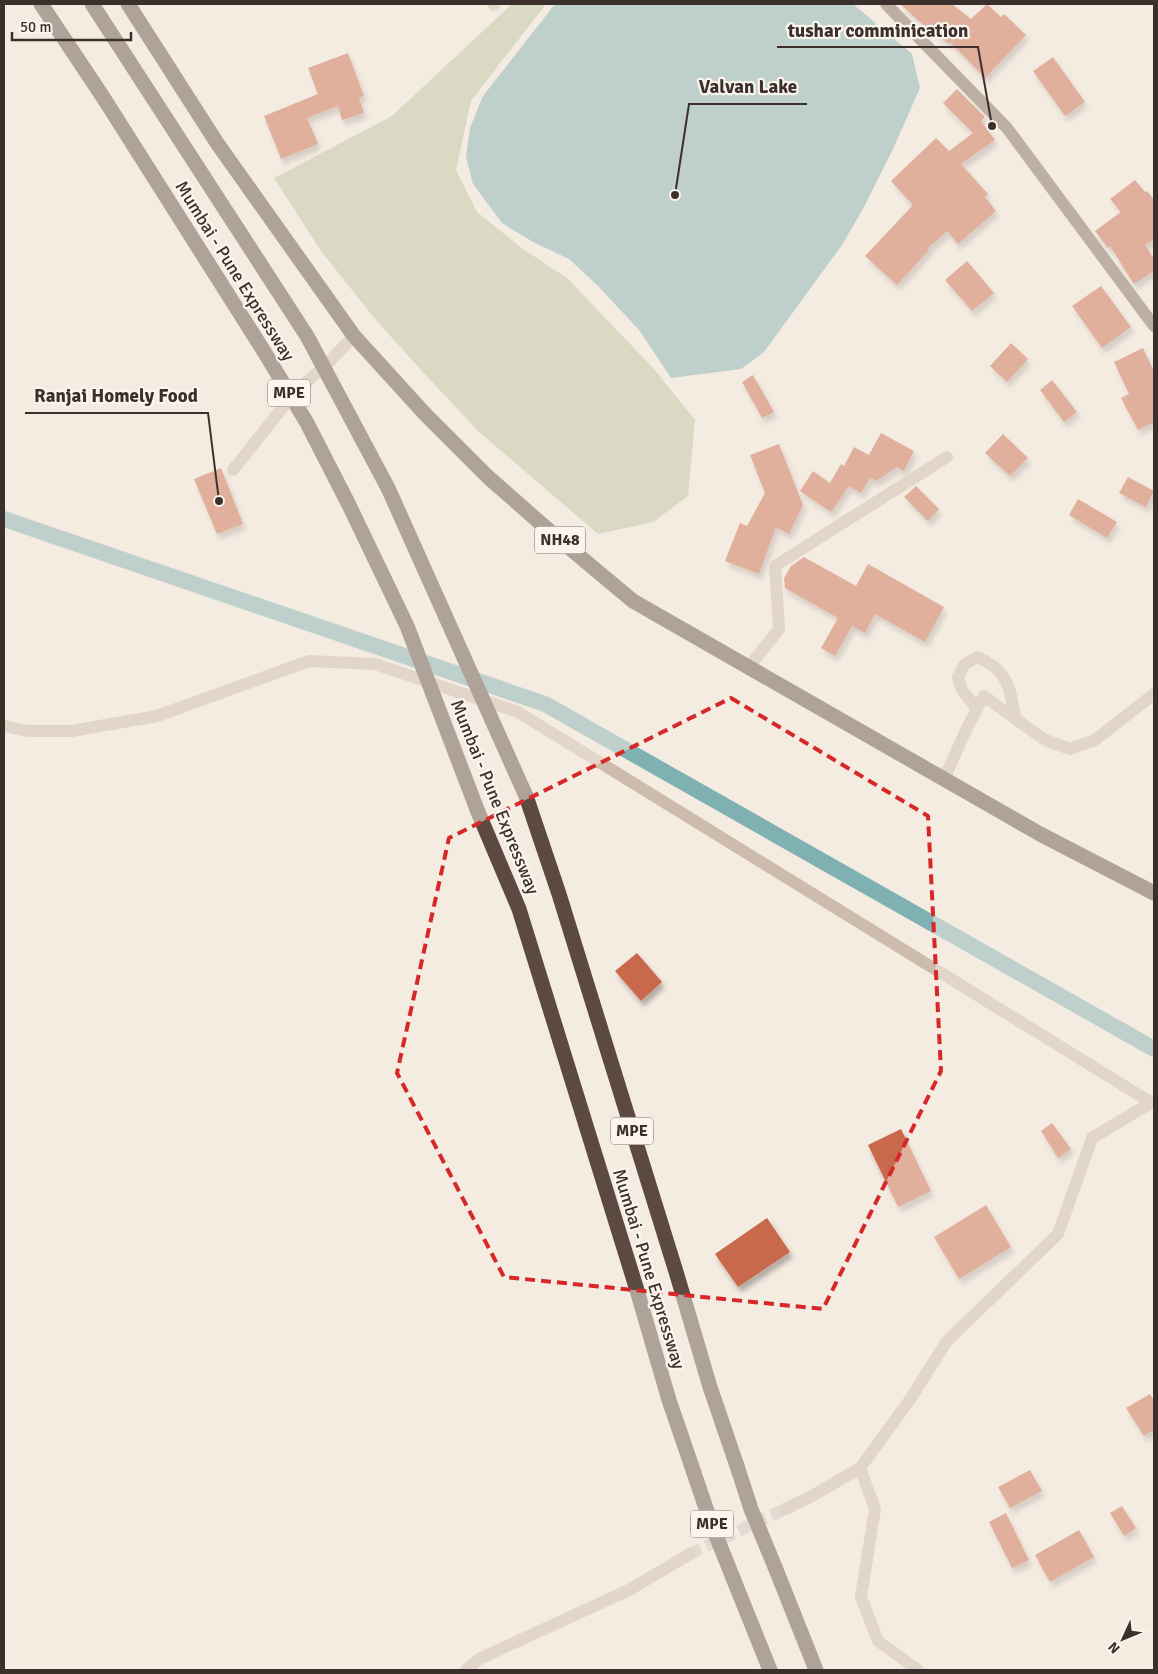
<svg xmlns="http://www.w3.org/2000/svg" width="1158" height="1674" font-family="Signika,sans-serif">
<defs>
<filter id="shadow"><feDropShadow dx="3" dy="5.5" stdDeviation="2.5" flood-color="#0004"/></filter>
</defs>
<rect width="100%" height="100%" fill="#f4ebe1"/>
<path fill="#b8c4a0" d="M512,4h34l-75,97 -15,69 21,42 46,37 44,29 87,91 41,51 -7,76 -35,26 -55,12 -119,-102 -58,-62 -46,-51 -54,-68 -47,-73 118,-62z"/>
<path fill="#7fb0b2" d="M555,4h298l59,50 8,34 -27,61 -29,58 -22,38 -78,107 -23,17 -70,9 -32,-48 -41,-44 -29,-27 -36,-17 -31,-19 -29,-39 -7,-27 4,-29 13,-32z"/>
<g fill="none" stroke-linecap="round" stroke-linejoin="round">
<path stroke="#7fb0b2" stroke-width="16" d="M4,519l541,185 609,345"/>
</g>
<path fill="#c8694b" filter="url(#shadow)" d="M900,4h52l19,15 16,-15 14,13 3,-3 22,21 -41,43 -35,-36 -1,2 -20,-16 -1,1z
M348,53l16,43 -5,2 5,15 -22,7 -4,-14 -31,12 11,26 -37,15 -17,-43 54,-22 -10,-26z
M1053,57l32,45 -20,14 -32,-45z
M957,89l28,28 -4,4 14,19 -34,24 27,30 -3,3 11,14 -38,33 -11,-13 -19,17 1,2 -32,35 -32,-29 48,-51 -22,-24 45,-43 13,13 24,-18 -30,-30z
M1135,180l10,12 2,-1 7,9v39l-9,6 9,14v12l-20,13 -24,-38 -2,2 -13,-17 26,-19 -11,-13z
M967,261l27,32 -22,18 -27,-31z
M1101,286l30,41 -29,21 -30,-42z
M1011,343l17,16 -21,23 -17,-16z
M1143,348l11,24v50l-16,8 -17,-32 8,-4 -15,-32z
M753,375l21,37 -12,6 -20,-36z
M1052,380l25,32 -13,10 -24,-32z
M881,433l33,18 -10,20 -7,-4 -21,14 -6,-3 -9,15 -12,-7 -18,26 -31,-21 13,-20 17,12 11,-19 3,2 10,-19 15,8z
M1003,434l25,24 -18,18 -25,-23z
M779,444l24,61 -14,29 -13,-7 -17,47 -34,-13 15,-38 7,3 18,-33 -15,-38z
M221,468l22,56 -26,10 -23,-55z
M1128,477l26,14 -8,16 -27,-14z
M916,486l23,23 -11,12 -24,-24z
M1078,499l39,23 -10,16 -38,-23z
M804,557l52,29 12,-22 76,43 -19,35 -50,-28 -10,19 -13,-7 -17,30 -14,-8 17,-30 -53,-30 -1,-10 7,-12z
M637,953l25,29 -21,19 -26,-30z
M1052,1123l19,26 -13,9 -17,-27z
M901,1129l30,62 -33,16 -30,-62z
M986,1205l25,42 -52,32 -25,-42z
M767,1218l23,34 -52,35 -23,-33z
M1150,1394l4,7v29l-10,6 -18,-28z
M1030,1470l12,21 -32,17 -12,-21z
M1122,1506l14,22 -12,8 -14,-23z
M1006,1513l23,47 -17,8 -23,-46z
M1079,1530l15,27 -44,25 -15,-27z"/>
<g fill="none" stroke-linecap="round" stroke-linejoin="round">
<path stroke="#cfc6bd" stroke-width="12" stroke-dasharray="12 6" stroke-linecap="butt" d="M690,1554l95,-45"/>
<path stroke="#cdbbac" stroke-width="12" d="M494,5v-1
M233,470l62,-78 30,-26 29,-30
M749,667l30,-38 -4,-63 172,-109
M977,709l-15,-19 -4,-13 6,-12 13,-8c33,14 32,31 39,63
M4,726l23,5h45l85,-15 152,-55 66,3 143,48 634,391
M944,779l23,-51 17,-32 61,44 25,9 25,-9 59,-46
M860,1468l15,41 -14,88 17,44 40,29
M785,1509l27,-13 48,-28 49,-67 38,-60 111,-107 34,-96 62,-37
M466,1670l13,-11 150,-69 61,-36"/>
<path stroke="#7d675c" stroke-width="12" d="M886,4l121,124 147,198"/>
<path stroke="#5c4a42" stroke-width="15" d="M128,4l89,139 137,193 71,78 63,63 66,58 79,66 407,233 114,59
M526,796l33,98 118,381 33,112 27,79
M478,812l41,97 117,378 33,113 24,70
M775,1567l41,103
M733,1578l37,92"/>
<path stroke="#5c4a42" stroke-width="15" d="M41,4l62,93 162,256 42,70 42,82 58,121 71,186
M92,4l215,332 81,152 138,308
M737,1466l14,43 24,58
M693,1470l18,53 22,55"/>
</g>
<path d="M0 0H1158V1674H0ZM731,698l197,118 13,255 -118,238 -319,-32 -107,-204 52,-235z" fill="#f4ebe1" fill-opacity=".55" fill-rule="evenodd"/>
<path fill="none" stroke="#d62828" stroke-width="4" stroke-dasharray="10 6" stroke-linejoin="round" d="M731,698l197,118 13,255 -118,238 -319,-32 -107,-204 52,-235z"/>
<g text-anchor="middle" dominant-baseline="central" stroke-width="4.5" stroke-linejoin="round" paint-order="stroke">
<g fill="#fbf5ee" stroke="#756b66" stroke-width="1">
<rect x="268" y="379.5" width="42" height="27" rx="4"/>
<rect x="535" y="526.5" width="50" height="27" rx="4"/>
<rect x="611" y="1117.5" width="42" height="27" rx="4"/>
<rect x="691" y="1510.5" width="42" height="27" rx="4"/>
</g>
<g font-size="16" font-weight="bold" fill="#3b302b">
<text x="289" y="393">MPE</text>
<text x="560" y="540">NH48</text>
<text x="632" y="1131">MPE</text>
<text x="712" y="1524">MPE</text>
</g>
<g font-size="18" fill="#3b302b" stroke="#fbf5ee">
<text transform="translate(235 271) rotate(58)">Mumbai - Pune Expressway</text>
<text transform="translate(495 797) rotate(68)">Mumbai - Pune Expressway</text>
<text transform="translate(649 1269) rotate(73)">Mumbai - Pune Expressway</text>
</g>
</g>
<path fill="none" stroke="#3b302b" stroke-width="2" d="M992 126L978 47H777M675 195L689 104H807M219 501L208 413H25"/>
<g fill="#3b302b" stroke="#fbf5ee" stroke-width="2">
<circle cx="992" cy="126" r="5"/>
<circle cx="675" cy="195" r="5"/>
<circle cx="219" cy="501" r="5"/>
</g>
<g font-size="19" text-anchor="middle" font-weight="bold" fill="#3b302b" stroke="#fbf5ee" stroke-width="4.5" stroke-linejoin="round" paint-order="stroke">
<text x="878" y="37">tushar comminication</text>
<text x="748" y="93">Valvan Lake</text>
<text x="116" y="402">Ranjai Homely Food</text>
</g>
<rect width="1158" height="1674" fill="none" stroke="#3b302b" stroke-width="10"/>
<g transform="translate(1123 1639) rotate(226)" stroke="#fbf5ee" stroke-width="4" paint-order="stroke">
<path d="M0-4L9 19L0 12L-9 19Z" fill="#3b302b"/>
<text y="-8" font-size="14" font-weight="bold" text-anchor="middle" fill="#3b302b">N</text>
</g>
<path d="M12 32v8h119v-8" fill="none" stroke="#3b302b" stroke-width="2.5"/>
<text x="20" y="32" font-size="15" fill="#3b302b" stroke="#fbf5ee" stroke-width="4" paint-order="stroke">50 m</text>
</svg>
